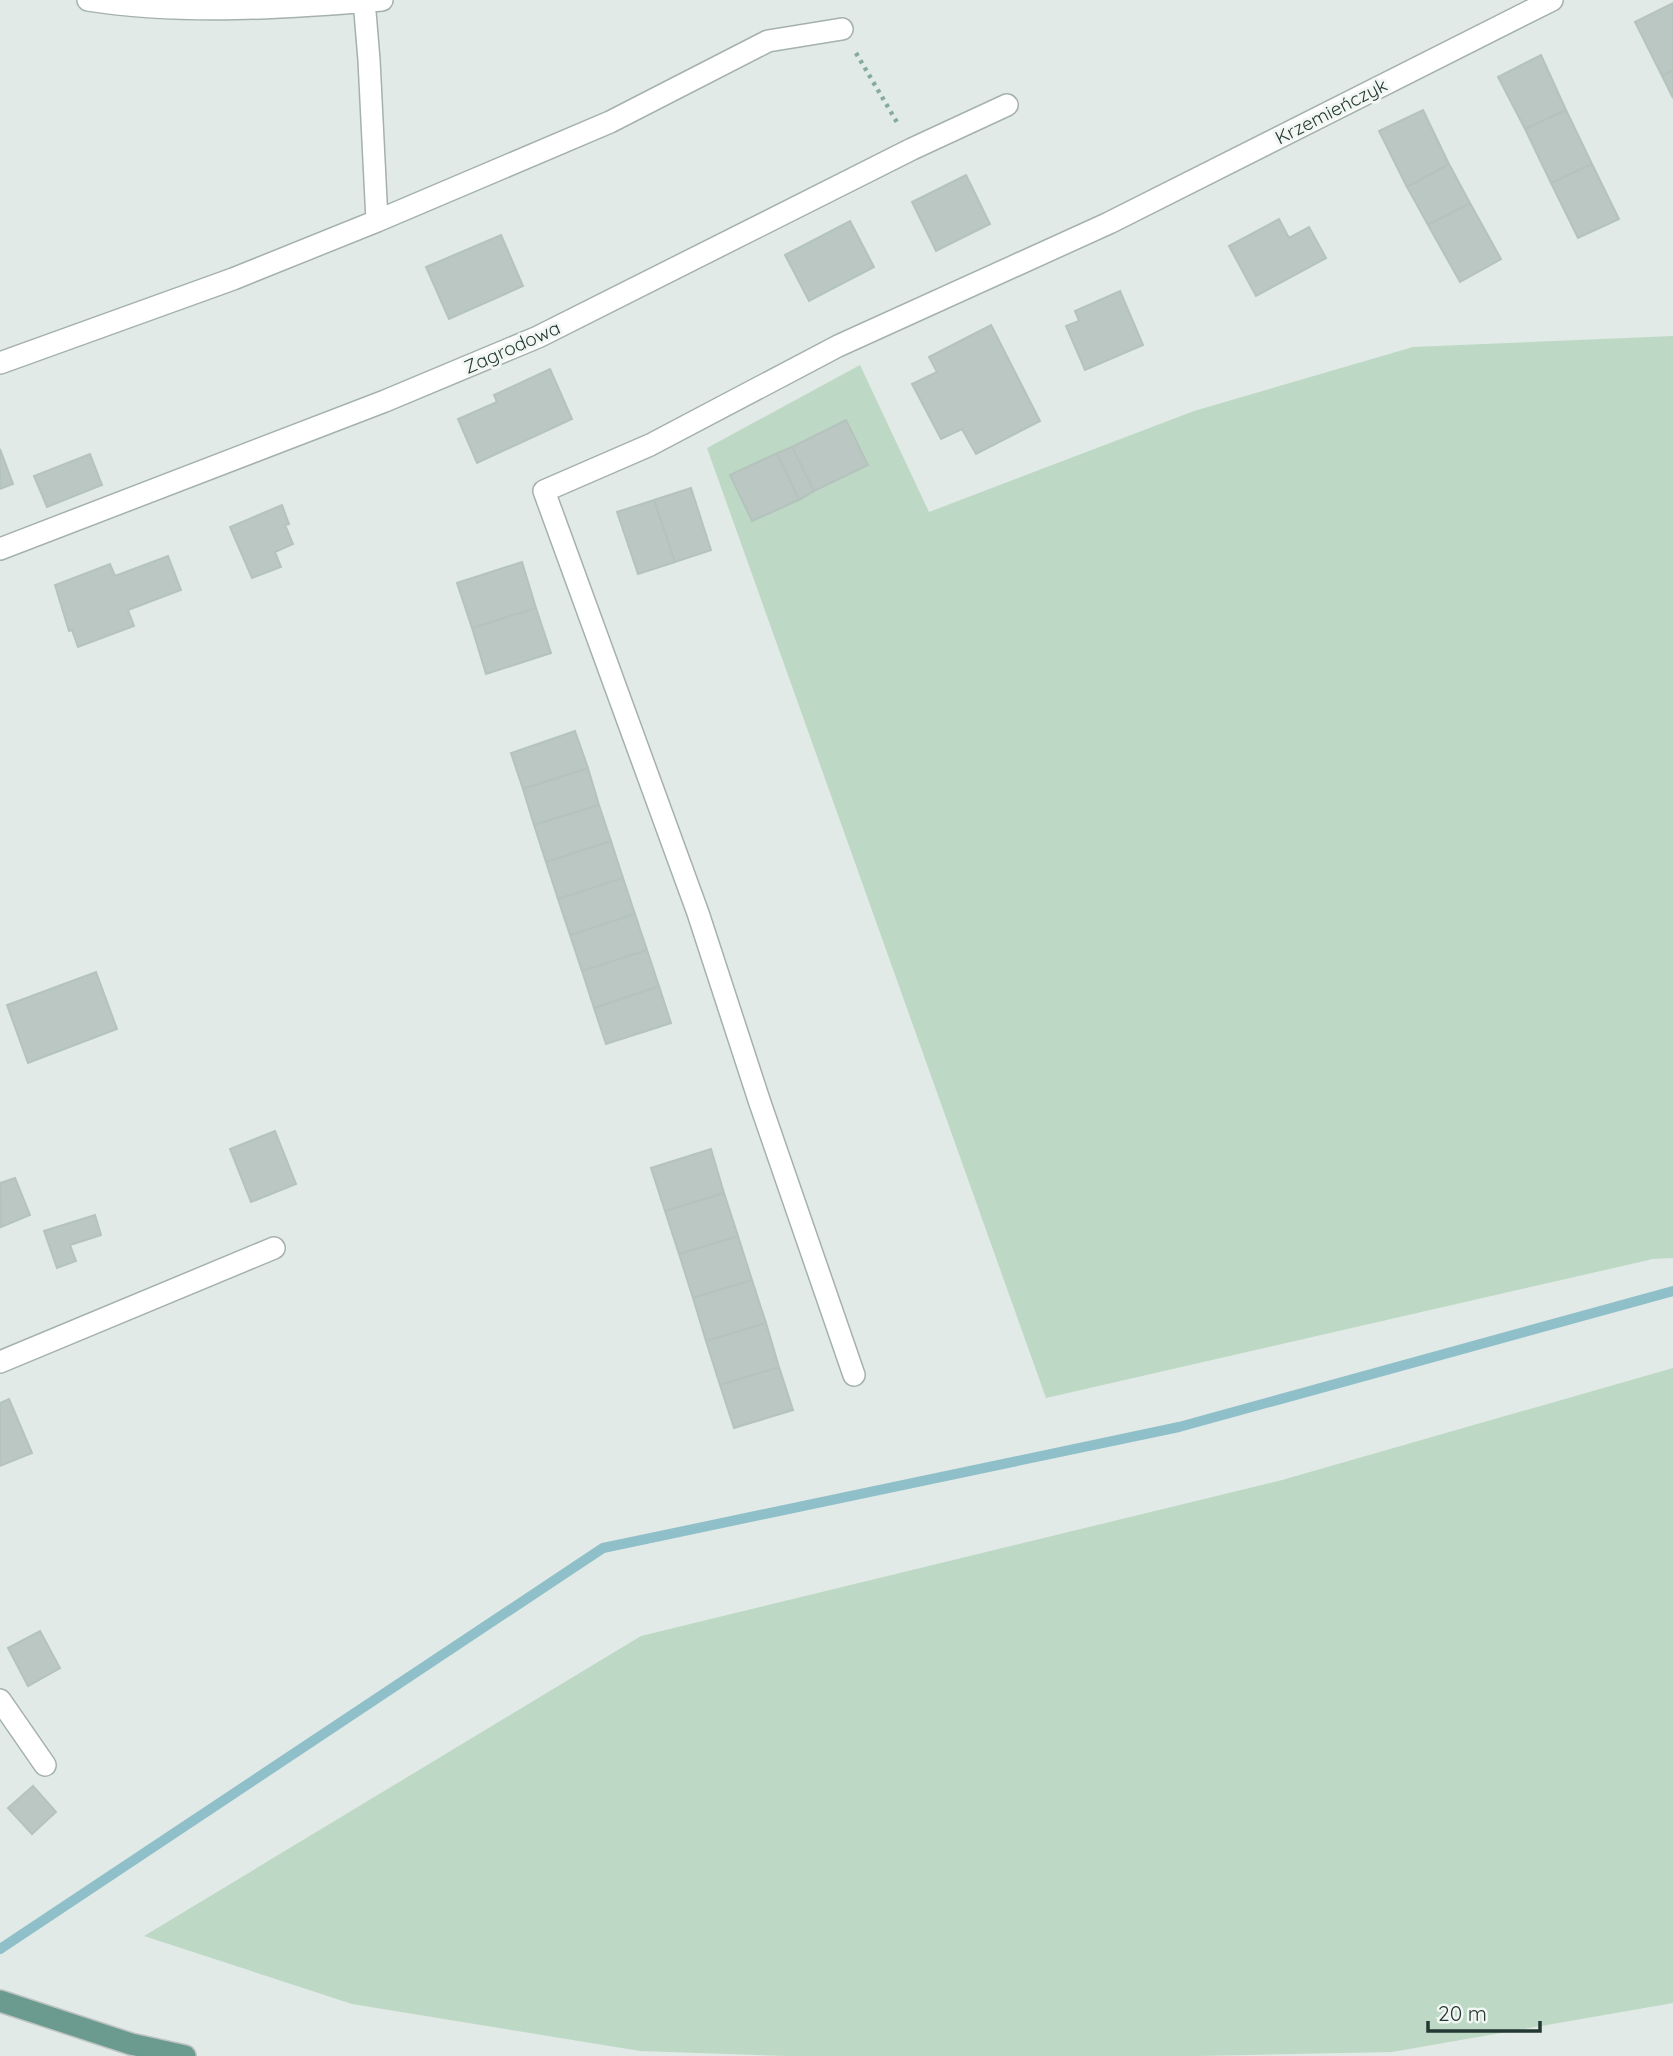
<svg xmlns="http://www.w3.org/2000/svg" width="1673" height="2056" font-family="Quicksand,sans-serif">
<rect width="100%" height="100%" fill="#e1eae6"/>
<path fill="#bdd9c5" d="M1673,336v922l-20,1 -607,139 -339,-950 153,-83 69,147 265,-101 219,-64z
M1673,1368v635l-281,49 -193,4h-412l-147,-5 -288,-47 -208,-68 497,-300 641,-156z"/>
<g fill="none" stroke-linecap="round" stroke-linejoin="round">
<path stroke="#8fbfc9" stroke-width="10" d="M0,1949l603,-401 576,-121 494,-136"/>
</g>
<path fill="#bac7c2" stroke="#b5c3bd" stroke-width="2" d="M1673,3v67l-11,6 -27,-54z
M1541,55l25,55 -41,19 -27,-52z
M1673,70v28l-11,-22z
M1423,110l26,54 -42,23 -28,-56z
M1566,110l26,54 -41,19 -26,-54z
M1449,164l21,39 -42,22 -21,-38z
M1592,164l27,55 -41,19 -27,-55z
M966,175l24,49 -54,27 -24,-49z
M1470,203l31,56 -41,23 -32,-57z
M1279,219l10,19 20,-11 17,31 -70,38 -27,-50z
M850,221l24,46 -65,34 -24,-46z
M501,235l22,51 -74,33 -23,-52z
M1120,291l23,54 -58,25 -19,-44 13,-5 -4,-10z
M991,325l49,96 -64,33 -14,-25 -21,10 -29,-55 25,-12 -8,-15z
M550,369l22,50 -95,44 -19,-44 39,-17 -3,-7z
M846,420l22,45 -54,26 -22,-44z
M792,447l22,44 -15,9 -22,-47z
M0,449l13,35 -13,5z
M777,453l22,47 -47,21 -22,-46z
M90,454l12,31 -55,22 -13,-31z
M691,488l20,62 -36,12 -21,-62z
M654,500l21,62 -37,12 -21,-62z
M282,505l7,19 -4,1 8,19 -18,8 6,15 -29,11 -22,-51z
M168,556l13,34 -53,20 6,16 -56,21 -6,-17 -3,1 -14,-46 55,-21 5,12z
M522,562l14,46 -64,20 -15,-45z
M536,608l15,45 -65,21 -14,-46z
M575,731l13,37 -65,21 -12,-36z
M588,768l11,37 -65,20 -11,-36z
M599,805l12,36 -65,21 -12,-37z
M611,841l12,37 -65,21 -12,-37z
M623,878l12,36 -65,21 -12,-36z
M635,914l12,36 -65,21 -12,-36z
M647,950l12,36 -65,22 -12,-37z
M96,972l21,57 -89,34 -21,-58z
M659,986l12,37 -65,21 -12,-36z
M275,1131l21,53 -45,18 -21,-53z
M711,1149l13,44 -59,18 -14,-43z
M15,1178l15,37 -29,12 -1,-44z
M724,1193l14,43 -59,18 -14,-43z
M95,1215l6,20 -31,10 6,16 -19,7 -13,-37z
M738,1236l14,44 -59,18 -14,-44z
M752,1280l14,43 -60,18 -13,-43z
M766,1323l13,44 -59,18 -14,-44z
M779,1367l14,43 -59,18 -14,-43z
M9,1399l23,54 -32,13v-63z
M40,1631l20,37 -32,18 -20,-38z
M33,1786l23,26 -24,22 -24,-26z"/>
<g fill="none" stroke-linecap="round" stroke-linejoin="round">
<g stroke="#a5b1ad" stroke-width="24">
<path id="minor" d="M88,0c98,15 197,8 294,0
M377,221l233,-99 158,-81 74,-12
M0,363l233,-84 144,-58 -8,-161 -5,-60
M0,549l385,-148 153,-64 374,-188 95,-44
M0,1362l274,-114
M854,1375l-94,-272 -62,-190 -154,-422 106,-46 188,-99 271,-123 443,-223
M0,1700l45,65"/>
</g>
<g stroke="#bdc4c2" stroke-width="24">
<path id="major" d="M0,2001l131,43 54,12"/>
</g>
<path stroke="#85aa9f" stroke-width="4.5" stroke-dasharray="3.5 5" stroke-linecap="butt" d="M856,53l42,71"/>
<use href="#minor" stroke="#fff" stroke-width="21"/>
<use href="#major" stroke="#6b9b8f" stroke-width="21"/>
</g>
<g text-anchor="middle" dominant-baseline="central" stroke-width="6" stroke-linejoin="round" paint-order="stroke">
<g font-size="19" fill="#243933" stroke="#f2f7f4">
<text transform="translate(1331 111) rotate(-27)">Krzemieńczyk</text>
<text transform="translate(512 347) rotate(-24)">Zagrodowa</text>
</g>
</g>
<path d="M1428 2021v10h112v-10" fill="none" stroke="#243933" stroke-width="3.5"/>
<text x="1438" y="2021" font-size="21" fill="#243933" stroke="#f2f7f4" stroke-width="5" paint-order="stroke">20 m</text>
</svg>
